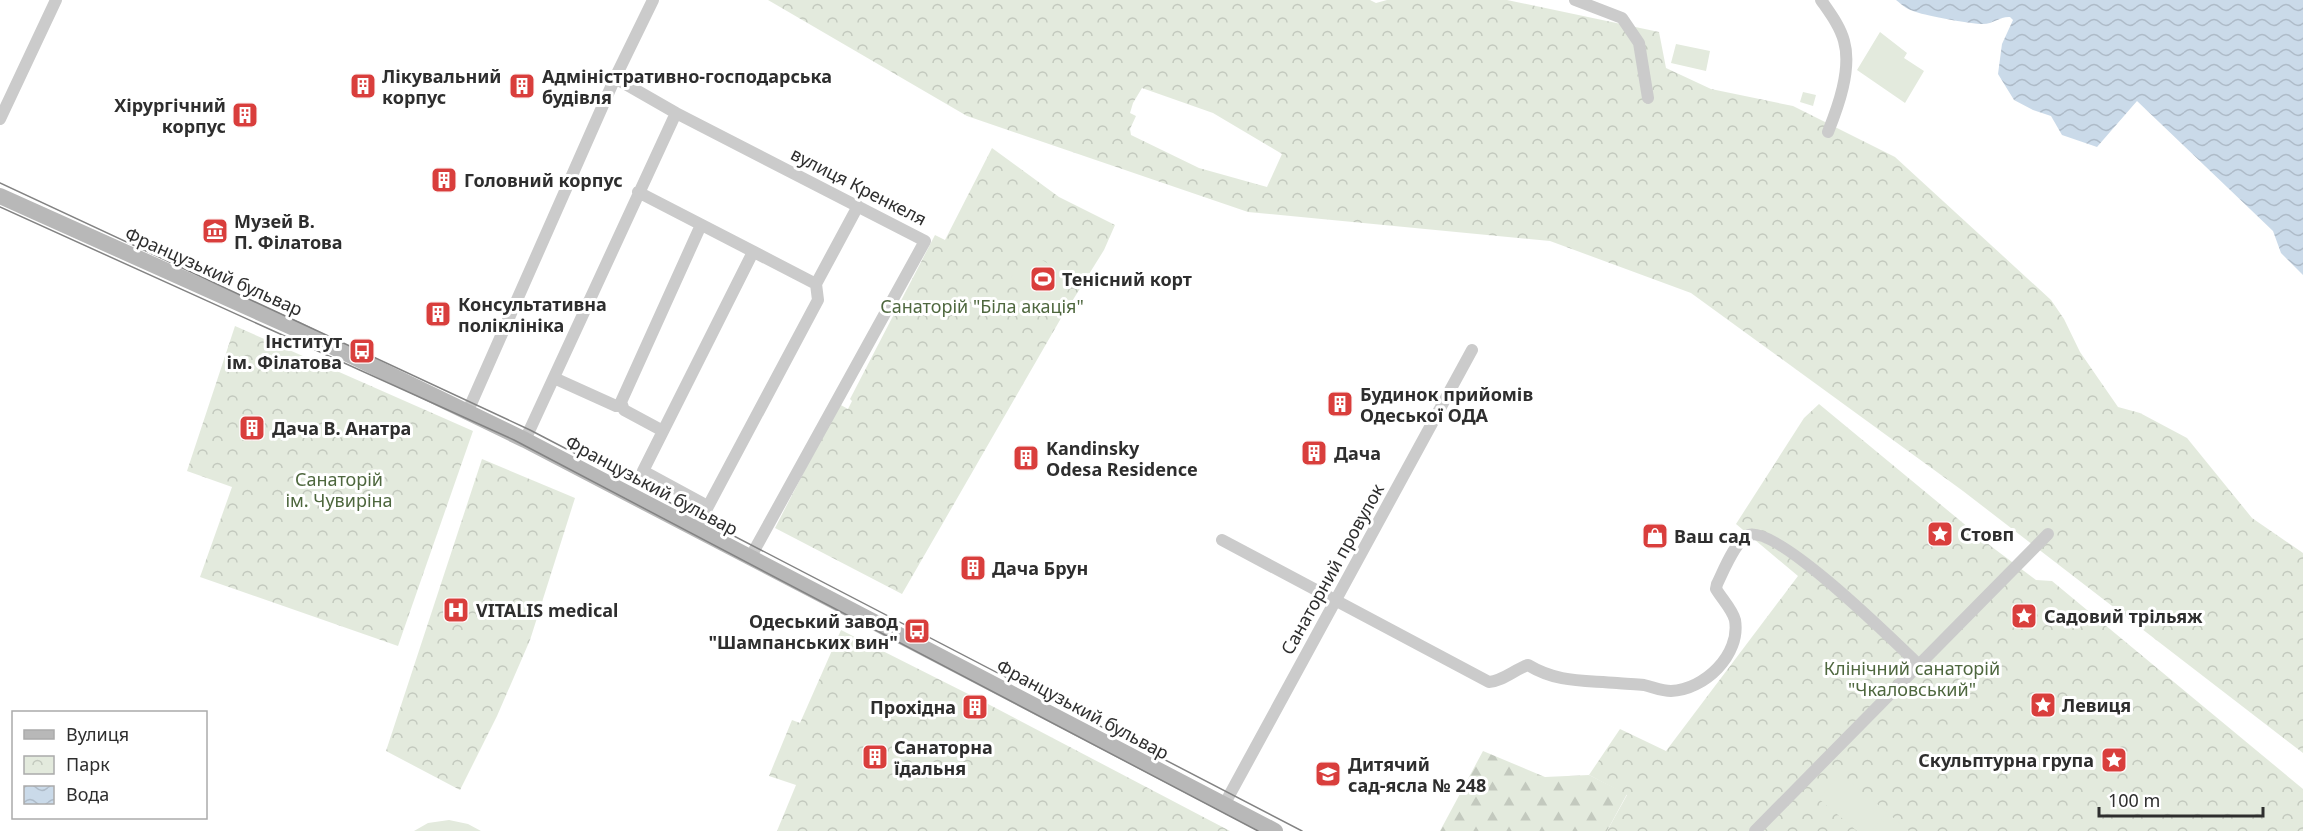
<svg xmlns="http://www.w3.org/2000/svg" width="2303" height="831" font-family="'Noto Sans',sans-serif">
<defs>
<pattern id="forest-firs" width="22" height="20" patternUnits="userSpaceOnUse" patternTransform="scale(1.5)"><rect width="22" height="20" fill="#e3eadd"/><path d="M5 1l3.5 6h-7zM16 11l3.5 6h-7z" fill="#c3c9be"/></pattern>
<pattern id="park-crowns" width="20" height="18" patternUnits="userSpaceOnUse" patternTransform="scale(1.5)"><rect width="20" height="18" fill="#e3eadd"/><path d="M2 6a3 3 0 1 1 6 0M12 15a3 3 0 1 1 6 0" fill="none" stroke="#c3c9be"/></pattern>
<pattern id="water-waves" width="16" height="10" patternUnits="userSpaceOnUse" patternTransform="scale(1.5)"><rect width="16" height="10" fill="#cadae9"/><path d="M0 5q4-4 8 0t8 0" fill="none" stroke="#aebbc8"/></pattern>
</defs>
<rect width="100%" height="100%" fill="#fff"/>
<path fill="url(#forest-firs)" d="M1483,751l62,26 44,-2 38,19 -20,37h-167z"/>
<path fill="url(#park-crowns)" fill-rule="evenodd" d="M768,0h602l6,3 11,-3h120l152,32 7,36 45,21 82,17 102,51 156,143 13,19 16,33 38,55 22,6 47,25 65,80 51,35v200l-340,-262 -272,-198 -141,-52 -302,-29 -281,-96zM1142,88l71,25 69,41 -15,33 -68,-19 -68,-33 -1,-6 6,-13 -6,-3 3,-10z
M1803,92l13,3 -3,11 -13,-4z
M992,148l67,49 56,28 -11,25 -33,53 -6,-3 -5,10 4,3 -162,281 -127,-66 64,-124 9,5 4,-8 -2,-2 85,-164 10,5z
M235,326l238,105 -75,215 -198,-69 32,-90 -45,-16z
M1819,404l173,143 44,33 16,1 251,208v42h-696l20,-36 -38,-20 31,-46 46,22 132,-175 -62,-52 68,-106z
M482,459l93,39 -45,142 -33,76 -37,74 -74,-39z
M841,630l147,74 242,127h-453l19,-46 -27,-9 23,-56 8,3z"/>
<path fill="#e3eadd" d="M1880,32l27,21 -3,5 20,13 -19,32 -48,-33z
M1676,44l34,7 -4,20 -35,-8z
M1028,251l46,29 -16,26 -47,-28z
M1840,774l47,38 -15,19h-15l-38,-32z
M1889,814l20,17h-34z
M449,820l19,4 13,7h-67l14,-8z"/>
<path fill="url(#water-waves)" d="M1896,0h407v275l-22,-22 -8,-22 -136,-130 -40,46 -35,-12 -11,-19 -18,-6 -19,-10 -16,-26 4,-30 11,-24 -3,-3c-9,-1 -17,7 -27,7 -12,0 -56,-8 -67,-12 -8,-2 -14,-7 -20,-12z"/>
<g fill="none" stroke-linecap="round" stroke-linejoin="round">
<path stroke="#cbcbcb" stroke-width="12" d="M1575,0l47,18 17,25 9,55
M1821,0c9,13 19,26 23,41 8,28 -6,66 -16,91
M615,78l61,35 249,128 -175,317
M0,119l56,-119
M638,192l178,92
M554,378l62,28 5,-1
M467,413l148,-335 38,-78
M663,431l-39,-21 -3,-8 80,-177
M525,440l151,-327
M705,512l-3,-9 -59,-32 110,-219
M696,529l122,-229 -2,-16 42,-78
M1222,540l267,142c14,-1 25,-12 39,-17 30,18 55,15 89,18 9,1 18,1 27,2 9,2 18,6 27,6 33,-1 70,-36 64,-71 -3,-11 -13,-21 -19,-31l1,-5c6,-12 19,-45 32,-49 29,-9 146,107 170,130
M1224,805l248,-455
M1755,831l293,-297"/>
<path stroke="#b8b8b8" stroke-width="16" d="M0,196l296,133 229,111 750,391"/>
<path stroke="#838383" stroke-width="1.5" d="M0,183l530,247 772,401
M0,207l514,233 744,391"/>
</g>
<defs>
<g id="building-square" transform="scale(1.35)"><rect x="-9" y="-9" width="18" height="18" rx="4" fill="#d93e3c" stroke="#fff"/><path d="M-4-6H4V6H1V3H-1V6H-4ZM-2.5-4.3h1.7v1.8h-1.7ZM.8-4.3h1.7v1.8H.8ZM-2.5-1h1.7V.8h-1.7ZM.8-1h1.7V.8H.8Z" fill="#fff"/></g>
<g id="museum-square" transform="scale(1.35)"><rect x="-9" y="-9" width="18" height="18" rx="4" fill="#d93e3c" stroke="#fff"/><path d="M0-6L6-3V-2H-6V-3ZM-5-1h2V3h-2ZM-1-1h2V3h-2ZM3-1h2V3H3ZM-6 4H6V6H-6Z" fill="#fff"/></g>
<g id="stadium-square" transform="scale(1.35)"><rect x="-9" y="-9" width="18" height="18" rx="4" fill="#d93e3c" stroke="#fff"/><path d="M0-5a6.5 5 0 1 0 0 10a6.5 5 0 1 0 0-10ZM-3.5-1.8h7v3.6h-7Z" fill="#fff"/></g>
<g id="bus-square" transform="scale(1.35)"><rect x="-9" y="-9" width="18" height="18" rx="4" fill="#d93e3c" stroke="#fff"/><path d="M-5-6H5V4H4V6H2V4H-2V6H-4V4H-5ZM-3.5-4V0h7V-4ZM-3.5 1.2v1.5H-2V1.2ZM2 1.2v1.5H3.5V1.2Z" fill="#fff"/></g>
<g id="sight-square" transform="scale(1.35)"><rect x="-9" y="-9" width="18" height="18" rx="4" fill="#d93e3c" stroke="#fff"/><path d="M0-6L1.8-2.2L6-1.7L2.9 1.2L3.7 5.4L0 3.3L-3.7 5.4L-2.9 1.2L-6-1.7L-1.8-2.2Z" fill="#fff"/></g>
<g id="shop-square" transform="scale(1.35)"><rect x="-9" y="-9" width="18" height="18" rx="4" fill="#d93e3c" stroke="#fff"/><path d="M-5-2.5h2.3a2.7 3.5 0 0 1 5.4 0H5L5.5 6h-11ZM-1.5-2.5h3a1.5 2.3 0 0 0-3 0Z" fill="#fff"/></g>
<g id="hospital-square" transform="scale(1.35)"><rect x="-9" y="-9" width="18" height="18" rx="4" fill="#d93e3c" stroke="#fff"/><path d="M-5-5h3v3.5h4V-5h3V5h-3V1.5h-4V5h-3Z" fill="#fff"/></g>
<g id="school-square" transform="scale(1.35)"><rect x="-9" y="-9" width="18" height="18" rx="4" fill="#d93e3c" stroke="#fff"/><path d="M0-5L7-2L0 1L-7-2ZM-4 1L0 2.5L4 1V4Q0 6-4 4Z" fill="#fff"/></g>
</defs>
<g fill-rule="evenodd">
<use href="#building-square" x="363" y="86"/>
<use href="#building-square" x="522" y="86"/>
<use href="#building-square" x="245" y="115"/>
<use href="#building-square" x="444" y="180"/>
<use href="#museum-square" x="215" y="231"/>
<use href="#stadium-square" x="1043" y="279"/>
<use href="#building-square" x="438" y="314"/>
<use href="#bus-square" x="362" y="351"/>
<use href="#building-square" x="1340" y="404"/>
<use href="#building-square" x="252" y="428"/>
<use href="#building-square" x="1314" y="453"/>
<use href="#building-square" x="1026" y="458"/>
<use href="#sight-square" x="1940" y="534"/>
<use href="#shop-square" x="1655" y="536"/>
<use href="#building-square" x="973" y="568"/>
<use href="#hospital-square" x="456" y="610"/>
<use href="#sight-square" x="2024" y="616"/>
<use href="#bus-square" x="917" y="631"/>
<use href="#sight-square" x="2043" y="705"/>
<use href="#building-square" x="975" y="707"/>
<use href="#building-square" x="875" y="757"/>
<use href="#sight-square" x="2114" y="760"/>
<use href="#school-square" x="1328" y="774"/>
</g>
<g text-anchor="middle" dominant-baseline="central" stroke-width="6" stroke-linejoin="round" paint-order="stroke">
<g font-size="18" font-weight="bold" fill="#2e2e2e" stroke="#fff" text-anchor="start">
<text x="382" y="76">Лікувальний<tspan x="382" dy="21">корпус</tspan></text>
<text x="542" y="76">Адміністративно-господарська<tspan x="542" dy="21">будівля</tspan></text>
<text x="226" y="105" text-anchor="end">Хірургічний<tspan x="226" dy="21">корпус</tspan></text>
<text x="464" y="180">Головний корпус</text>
<text x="234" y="221">Музей В.<tspan x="234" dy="21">П. Філатова</tspan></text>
<text x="1062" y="279">Тенісний корт</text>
<text x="458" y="304">Консультативна<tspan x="458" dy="21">поліклініка</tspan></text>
<text x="342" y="341" text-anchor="end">Інститут<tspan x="342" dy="21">ім. Філатова</tspan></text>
<text x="1360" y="394">Будинок прийомів<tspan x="1360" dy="21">Одеської ОДА</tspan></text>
<text x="272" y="428">Дача В. Анатра</text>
<text x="1046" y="448">Kandinsky<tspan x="1046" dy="21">Odesa Residence</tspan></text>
<text x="1334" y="453">Дача</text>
<text x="1960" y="534">Стовп</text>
<text x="1674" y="536">Ваш сад</text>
<text x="992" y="568">Дача Брун</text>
<text x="476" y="610">VITALIS medical</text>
<text x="2044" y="616">Садовий трільяж</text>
<text x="898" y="621" text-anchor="end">Одеський завод<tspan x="898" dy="21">"Шампанських вин"</tspan></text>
<text x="2062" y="705">Левиця</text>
<text x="956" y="707" text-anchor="end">Прохідна</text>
<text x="894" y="747">Санаторна<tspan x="894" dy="21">їдальня</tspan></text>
<text x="2094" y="760" text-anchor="end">Скульптурна група</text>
<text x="1348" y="764">Дитячий<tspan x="1348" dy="21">сад-ясла № 248</tspan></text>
</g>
<g font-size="18" fill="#2e2e2e" stroke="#fff">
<text transform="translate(859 186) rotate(27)">вулиця Кренкеля</text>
<text transform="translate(214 271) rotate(24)">Французький бульвар</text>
<text transform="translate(652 485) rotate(28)">Французький бульвар</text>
<text transform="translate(1332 569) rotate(-61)">Санаторний провулок</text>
<text transform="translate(1083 709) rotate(28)">Французький бульвар</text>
</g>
<g font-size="18" fill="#4e673e" stroke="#fff">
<text x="982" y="306">Санаторій "Біла акація"</text>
<text x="339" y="479">Санаторій<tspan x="339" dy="21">ім. Чувиріна</tspan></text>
<text x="1912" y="668">Клінічний санаторій<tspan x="1912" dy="21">"Чкаловський"</tspan></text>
</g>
</g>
<rect x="12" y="711" width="195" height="108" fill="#ffffff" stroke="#ababab" stroke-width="1.5"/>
<rect x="24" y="730" width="30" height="9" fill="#b8b8b8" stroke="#ababab" stroke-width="1.5"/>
<text x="66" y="741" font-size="18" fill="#2e2e2e">Вулиця</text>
<rect x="24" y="756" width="30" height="18" fill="url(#park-crowns)" stroke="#ababab" stroke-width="1.5"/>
<text x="66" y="771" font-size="18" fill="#2e2e2e">Парк</text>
<rect x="24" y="786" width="30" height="18" fill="url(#water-waves)" stroke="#ababab" stroke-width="1.5"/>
<text x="66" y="801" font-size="18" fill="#2e2e2e">Вода</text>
<path d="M2099 807v9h164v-9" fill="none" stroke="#2e2e2e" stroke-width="3"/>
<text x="2108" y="807" font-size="18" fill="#2e2e2e" stroke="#ffffff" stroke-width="4.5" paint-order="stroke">100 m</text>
</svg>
